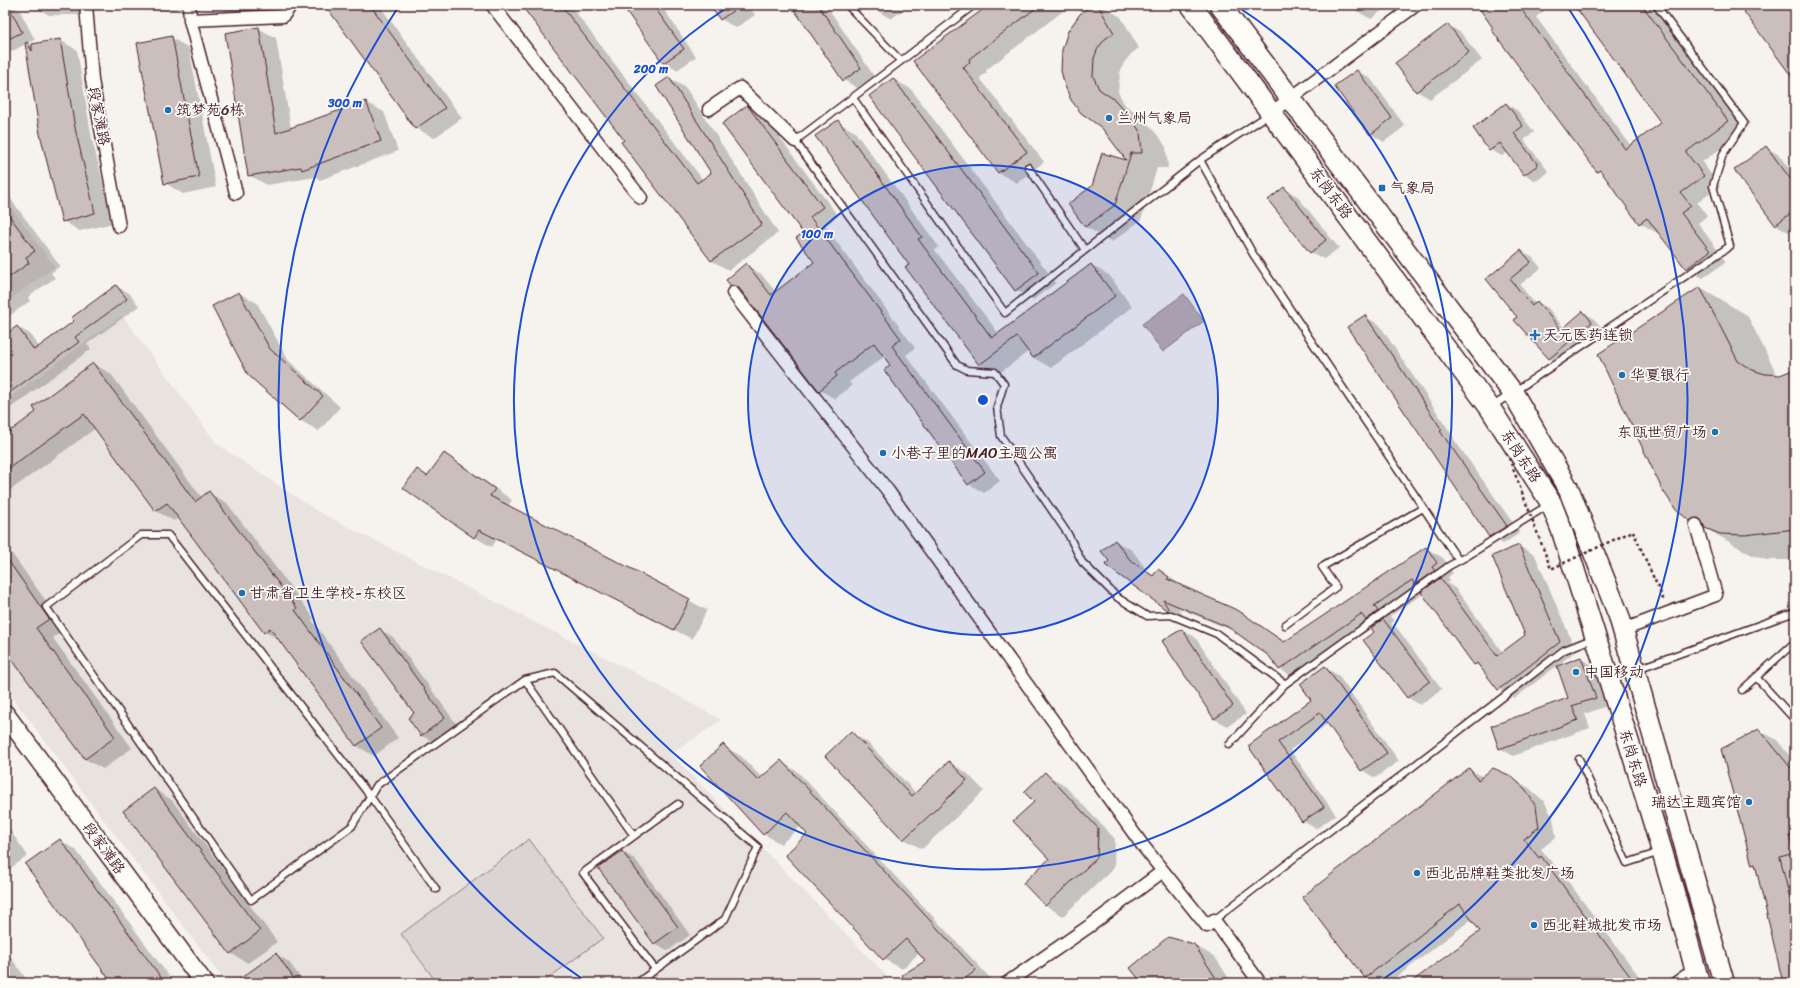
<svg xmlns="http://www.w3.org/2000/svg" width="1800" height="988" font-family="Sriracha,'LXGW WenKai TC',sans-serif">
<rect width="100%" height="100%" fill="#f6f3ef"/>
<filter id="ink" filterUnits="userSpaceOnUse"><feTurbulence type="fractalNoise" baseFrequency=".025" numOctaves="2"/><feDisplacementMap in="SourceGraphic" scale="8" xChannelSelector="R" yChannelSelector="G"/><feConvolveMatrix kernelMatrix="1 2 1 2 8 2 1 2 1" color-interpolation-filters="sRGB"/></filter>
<g filter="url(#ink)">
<path fill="#e9e3e0" d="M5,198l50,69 -50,36z
M122,315l95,129 100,67 324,165 81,44 -51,34 216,222 -9,7h-211l-5,-5 -6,5h-430l-221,-295v-287z"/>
<path fill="#dcd4d2" stroke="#937a7e" d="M529,839l74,99 -61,45h-105l-36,-49z"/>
<path fill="#bbabac" stroke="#8e7378" d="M1184,294l20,27 -41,31 -21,-28z"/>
<path fill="#0003" d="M5,5h5l10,6 15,29 -7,3 5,3 27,-6 17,10 15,89 21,84 -33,8 -17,-10 -37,-177 -21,11z
M32,5h51v10h-34z
M132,5h45v5l-35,1z
M215,5h50v8h-36z
M326,5h53l83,113 -28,20 -18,-10z
M522,5h48l133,175 9,-7 -43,-95 17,10 92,145 -49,37 -17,-9 -89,-119 2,-1z
M623,5h38l35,52 -19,13 -14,-7z
M711,5h37l7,10 -19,13 -15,-9z
M792,5h34l48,71 -17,12 -13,-8z
M870,5h40l-19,14 -17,-10z
M990,5h81l-85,65 1,2 -7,6 64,84 -27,21 -18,-10 -85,-112z
M1092,5h8l21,12 18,31 -8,6 -7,9 -4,10 -2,19 7,13 16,11 19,22 6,9 2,21h-11l-16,52 -29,22 -26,-15 -17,-23 23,-17 11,-33 26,8 -26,-35 -21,-15z
M1350,5h39l-18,14 -18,-10z
M1478,5h74l-16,12 95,129 31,-23 -87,-118h76l94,126 -43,31 18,24 -23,17 10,13 -9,7 28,39 -23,16 -17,-9 -27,-38 -2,2 -17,-10 -35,-48 -7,-4z
M1448,25l13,8 21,27 -52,39 -13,-8z
M258,28l18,10 15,91 75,-27 18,10 14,39 -78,29 -4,-3 -49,8 -18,-10z
M172,38l17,10 27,139 -33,7 -18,-11z
M1357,71l13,7 35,48 -21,16 -13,-8z
M893,79l18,10 145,194 -23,17 -17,-10z
M1507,104l11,7 16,21 -10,8 25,32 -13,9 -12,-7 -16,-22 -6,4 -12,-6z
M747,107l16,8 75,101 -13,10 90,122 -9,7 94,126 -16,12 -15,-9 -84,-128 -36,26 3,3 -17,14 -15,-9 -77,-98 -12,-7 15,-20 15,9 15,18 40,-30 -11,-29z
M838,122l17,10 84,115 -4,3 64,84 92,-69 18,10 23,32 -81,61 -17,-10 -5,-7 -32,24 -17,-11 -70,-99z
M1766,147l13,8 16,21v51l-7,5 -13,-8z
M1284,188l13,8 42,52 -15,11 -14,-7z
M5,191l55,75 -9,7 4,5 -27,19 2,4 -25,18z
M1521,251l11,6 9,11 -21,17 15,19 2,-2 11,6 16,20 19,-16 10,6 9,10 -42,36 -11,-6 -62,-79z
M116,286l13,7 10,13 -52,38 4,5 -86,63v-76l12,-9 13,7 9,13 36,-26z
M1700,288l47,27 31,61 17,-6v190h-28l-15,-5 -61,-35z
M239,293l18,10 31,57 52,47 -21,24 -18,-10 -52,-47z
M1365,317l14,7 75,114h-1l67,95 -17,11 -13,-8z
M94,364l17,10 91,124 7,-5 18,10 87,115 -2,2 86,118 -24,18 -17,-10 -77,-106 -15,-8 -87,-115 -4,4 -18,-10 -60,-83 -91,66v-58l33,-24z
M444,454l17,10 51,36 -4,6 199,104 -15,29 -195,-100 -5,8 -18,-10 -57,-67 11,6z
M1115,541l17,9 16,22 6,4 4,-6 27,17 54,25 46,30 141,-94 17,10 10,15 -5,4 3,4 -4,2 9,6 47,64 23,-18 -7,-89 16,9 41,96 -61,47 -16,-9 -15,-20 -9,-5 -52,-70 -33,22 4,5 -3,3 6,4 45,61 -22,16 -13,-8 -35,-69 -76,51 -16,-10 -10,-14 -31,-22 -61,-25 7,11 -16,-9 -59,-49z
M5,544l61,85 -13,9 79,110 -29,21 -18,-10 -80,-111z
M380,630l13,7 65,89 -23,17 -13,-7 -13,-18 6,-5z
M1182,630l13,7 51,77 -18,12 -14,-7z
M1581,659l14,7 14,39 -24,9 5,14 -77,28 -13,-8 69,-49z
M1325,668l13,7 61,86 -24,17 -13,-8 -33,-47 -39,27 46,65 -20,14 -13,-8 -54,-75 63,-46z
M1759,730l18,10 18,23v220h-11l-27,-117 -4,-2z
M851,733l17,10 48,50 33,-31 18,11 17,18 -62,58 -18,-10 -78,-83z
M723,746l18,10 21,22 19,-16 17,10 195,209 -3,2h-82l18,-22 -7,-8 -17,16 -18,-10 -75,-125 -8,-8 -20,18 -17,-10z
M1469,769l14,8h28l18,11 15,13 9,17 3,19 -15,12 12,15 5,4 86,115h-233l70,-52 -9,-12 -83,64h-13l-10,-6z
M1045,774l18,10 52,55 -1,29 -51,48 -18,-11 5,-46 -15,-57z
M154,789l18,11 105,142 -29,21 -18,-10z
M5,823l23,33 -23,16z
M60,840l16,10 98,133h-61z
M622,852l13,7 55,76 -22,16 -13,-8 -56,-75z
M1194,945l21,12 17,26h-89z
M5,949l24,34h-24z
M276,954l13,8 15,21h-55z"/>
<path fill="#cbbfbe" stroke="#4a1f2b" d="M5,5h3l14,27 -17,9z
M325,5h45l75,103 -30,21z
M521,5h40l136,178 14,-10 -55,-87 13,-9 93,147 -51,37 -90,-119 3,-2z
M622,5h31l31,44 -21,14z
M710,5h31l-21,15z
M791,5h27l43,63 -18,13z
M989,5h51l-71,54 1,3 -7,5 64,85 -29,21 -85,-112z
M1091,5h7l16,28 -9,6 -7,9 -4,10 -1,18 6,13 16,11 19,22 6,10 2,21h-11l-16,52 -30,22 -17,-23 24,-18 10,-33 24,7 -24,-32 -21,-15 -10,-13 -6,-14 -4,-15 1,-21 6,-19 12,-17z
M1477,5h41l107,144 36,-26 -87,-118h68l86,116 -42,31 18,24 -23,17 10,13 -10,7 29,38 -24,18 -39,-51 -8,6 -39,-54 -3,2 -106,-143 2,-1z
M1739,5h56v76z
M1448,24l21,28 -53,40 -21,-29z
M259,27l17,106 90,-32 15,40 -79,29 -1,-3 -53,9 -23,-143z
M172,36l27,141 -35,7 -27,-141z
M60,39l15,89 20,85 -33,9 -22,-88 -15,-91 2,-1 5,9v-7z
M1357,70l35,48 -22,17 -36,-49z
M893,78l146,195 -24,18 -146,-195z
M1506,103l17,23 -9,7 24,32 -14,10 -24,-32 -11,8 -16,-23z
M747,105l76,102 -13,10 91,122 -9,7 93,126 -17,13 -84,-115 6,-5 -16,-22 -39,30 2,3 -18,15 -80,-103 -4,-2h-4l-5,-6 20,-17 25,32 43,-33 -18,-24 7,-5 -81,-109z
M838,120l84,117 -4,2 74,99 99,-74 24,32 -82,62 -16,-21 -38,28 -74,-98 4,-2 -94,-129z
M1766,146l29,39v25l-20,15 -41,-55z
M1284,187l42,53 -16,13 -42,-53z
M5,210l30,41 -9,6 3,6 -24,17z
M1521,250l10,12 -21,17 22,27 5,-5 24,29 22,-19 9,11 -43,37 -35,-39 3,-3 -31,-38z
M116,285l11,14 -52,38 4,5 -74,54v-61l12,-9 17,24 40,-29 -3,-3z
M1700,287l38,74 12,8 15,5 15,1 15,-6v160l-50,6 -25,-1 -15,-6 -4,-8 -3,-2 -8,3 -14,-11 -14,-21 -64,-135z
M239,292l31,57 53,47 -23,25 -52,-46 -36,-69z
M1365,315l77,115 -2,1 67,95 -18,11 -142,-210z
M93,363l102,139 14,-11 88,117 -2,2 86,118 -25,18 -86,-118 -6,5 -97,-130 -12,8 -71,-97 -79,57v-36l31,-23 -3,-5z
M444,453l51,36 -5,7 200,103 -16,31 -195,-100 -5,8 -71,-50 14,-19 10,7z
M1115,540l16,21 22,15 5,-7 11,8 -2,2 72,32 45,31 142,-95 11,16 -5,4 3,4 -20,14 -3,-5 -38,26 4,5 -12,9 -5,-6 -82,56 -10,-14 -41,-29 -65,-27 6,10 -1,1 -63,-46 4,-4 -8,-10z
M1519,545l41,97 -62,48 -21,-27 -3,2 -53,-73 19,-14 57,78 28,-21 -33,-79z
M5,556l44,63 -13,9 79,109 -30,22 -80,-109z
M1383,619l47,62 -23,17 -44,-58 11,-8 -3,-4z
M380,628l65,90 -24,18 -13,-18 6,-5 -53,-72z
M1182,629l51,77 -19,13 -52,-78z
M1581,657l15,41 -24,8 6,14 -79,29 -8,-23 77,-28 -11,-32z
M1325,666l62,87 -26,18 -41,-58 -42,29 46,65 -22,15 -54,-76 63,-46 -11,-16z
M1759,729l36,44v61l-6,2 5,17 -14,4 15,63v63h-12l-28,-119 -3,1 -31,-116z
M851,731l61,65 37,-35 18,19 -64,60 -78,-84z
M723,744l35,36 23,-20 195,210 -16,13h-53l-5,-8 23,-14 -19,-22 -23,21 -98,-105 22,-21 -20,-22 -24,23 -63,-69z
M1469,768l9,12 15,-12 18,8 15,14 10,17 3,20 -15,12 15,19 2,-2 94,127h-225l70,-52 -20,-27 -95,74 -63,-81z
M1045,772l53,56 -1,30 -52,48 -22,-23 26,-24 -36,-38 21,-19 -10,-10z
M154,788l106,143 -30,23 -107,-143z
M60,839l105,144h-53l-87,-119z
M622,851l56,76 -24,17 -56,-76z
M1168,937l26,7 25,39h-77l-12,-15z
M276,953l21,30h-63z"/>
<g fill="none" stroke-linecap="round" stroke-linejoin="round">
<g stroke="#4a1f2b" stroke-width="9">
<path id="lane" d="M847,5l54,56 -106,80 162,224 10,5 28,2 9,12 -7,23 4,29 67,98 14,28 36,36 29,18 24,-1 46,19 68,50
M901,61l73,-56
M853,98l152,215 195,-153 68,-45
M1200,160l53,94 206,307
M1028,167l57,83
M1493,406l237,-160 -17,-60 10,-32 21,-31 -88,-118
M1285,625l51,-38 -14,-20 101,-59
M1637,669l158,-57
M1756,677l39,43
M525,680l109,156
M1742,690l53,-48
M1229,745l56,-61 164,-118 20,-11 79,-50
M1579,759l48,104 33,-11
M436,889l-66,-93 -202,-261h-27l-95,72 205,293 101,-74 25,-41 148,-105 30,-7 203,174 -33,72 -88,64
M1214,920l350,-270 28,-11
M655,969l-72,-96 95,-69
M1671,983l21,-15"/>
</g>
<g stroke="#4a1f2b" stroke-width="15">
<path id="street" d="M86,5l6,75 27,146
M189,5l1,15 46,173
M492,5l149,193
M190,20l93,-4 8,-11
M709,109l31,-21 55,53
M1271,113l145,-108
M733,293l155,198 255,355 64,80 7,-6 46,63
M1623,630l93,-35 -20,-70
M1007,983l84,-58 72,-54"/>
</g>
<g stroke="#4a1f2b" stroke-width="21">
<path id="secondary" d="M5,714l199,269"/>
</g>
<g stroke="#4a1f2b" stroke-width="23">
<path id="primary" d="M1191,5l299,403 61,95 11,28c47,150 97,300 137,452
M1220,5l293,388 56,97 50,126 105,367"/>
</g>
<path stroke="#4a1f2b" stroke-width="2.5" stroke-dasharray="3 3" stroke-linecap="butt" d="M1633,531l31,70"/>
<use href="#lane" stroke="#fdfcf7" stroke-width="6"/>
<use href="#street" stroke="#fdfcf7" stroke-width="12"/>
<use href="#secondary" stroke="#fdfcf7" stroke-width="18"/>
<use href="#primary" stroke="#fdfcf7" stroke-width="20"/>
<path stroke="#4a1f2b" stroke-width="2.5" stroke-dasharray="3 3" stroke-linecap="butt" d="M1509,458l42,111 82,-38"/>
</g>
</g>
<circle cx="983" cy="400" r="235" fill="#1d4ed8" fill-opacity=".12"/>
<g fill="none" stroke="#1d4ed8" stroke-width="2">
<circle cx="983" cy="400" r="235"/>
<path d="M1238 7A469 469 0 1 1 728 7"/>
<path d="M584 980A704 704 0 0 1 399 6M1567 6A704 704 0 0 1 1382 980"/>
</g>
<g fill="#1f6fb2" stroke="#fdfcf7" stroke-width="1.5">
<circle cx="168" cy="110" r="4"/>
<circle cx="1109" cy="118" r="4"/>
<rect x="1378" y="184" width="8" height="8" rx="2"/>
<path d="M1533 329h4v4h4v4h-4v4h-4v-4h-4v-4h4z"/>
<circle cx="1622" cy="375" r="4"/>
<circle cx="1715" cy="432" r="4"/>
<circle cx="883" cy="453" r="4"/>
<circle cx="242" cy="593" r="4"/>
<circle cx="1576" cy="672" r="4"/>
<circle cx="1749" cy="802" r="4"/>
<circle cx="1417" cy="873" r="4"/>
<circle cx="1534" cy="925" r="4"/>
</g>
<g text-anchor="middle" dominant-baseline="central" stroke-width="3.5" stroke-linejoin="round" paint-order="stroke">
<g font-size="15" fill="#4a1f2b" stroke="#fdfcf7" text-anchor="start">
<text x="176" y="110">筑梦苑6栋</text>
<text x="1117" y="118">兰州气象局</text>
<text x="1390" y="188">气象局</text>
<text x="1543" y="335">天元医药连锁</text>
<text x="1630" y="375">华夏银行</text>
<text x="1707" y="432" text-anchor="end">东瓯世贸广场</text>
<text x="891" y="453">小巷子里的MAO主题公寓</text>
<text x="250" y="593">甘肃省卫生学校-东校区</text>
<text x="1584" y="672">中国移动</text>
<text x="1741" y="802" text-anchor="end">瑞达主题宾馆</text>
<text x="1425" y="873">西北品牌鞋类批发广场</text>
<text x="1542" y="925">西北鞋城批发市场</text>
</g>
<g font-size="15" fill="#4a1f2b" stroke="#fdfcf7">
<text transform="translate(99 116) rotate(79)">段家滩路</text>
<text transform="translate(1331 193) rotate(53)">东岗东路</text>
<text transform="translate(1521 456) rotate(57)">东岗东路</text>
<text transform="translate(1633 758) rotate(73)">东岗东路</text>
<text transform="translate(104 848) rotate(54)">段家滩路</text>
</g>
</g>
<circle cx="983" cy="400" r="6" fill="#1d4ed8" stroke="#fdfcf7" stroke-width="2"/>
<g font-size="12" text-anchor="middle" font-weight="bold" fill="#1d4ed8" stroke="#fdfcf7" stroke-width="3.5" stroke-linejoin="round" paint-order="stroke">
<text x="651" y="73">200 m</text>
<text x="345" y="107">300 m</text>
<text x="817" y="238">100 m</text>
</g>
<rect width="1800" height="988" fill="none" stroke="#fdfcf7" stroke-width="20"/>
<rect x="10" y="10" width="1780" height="968" fill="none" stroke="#4a1f2b" stroke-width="1.5" filter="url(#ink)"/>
</svg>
